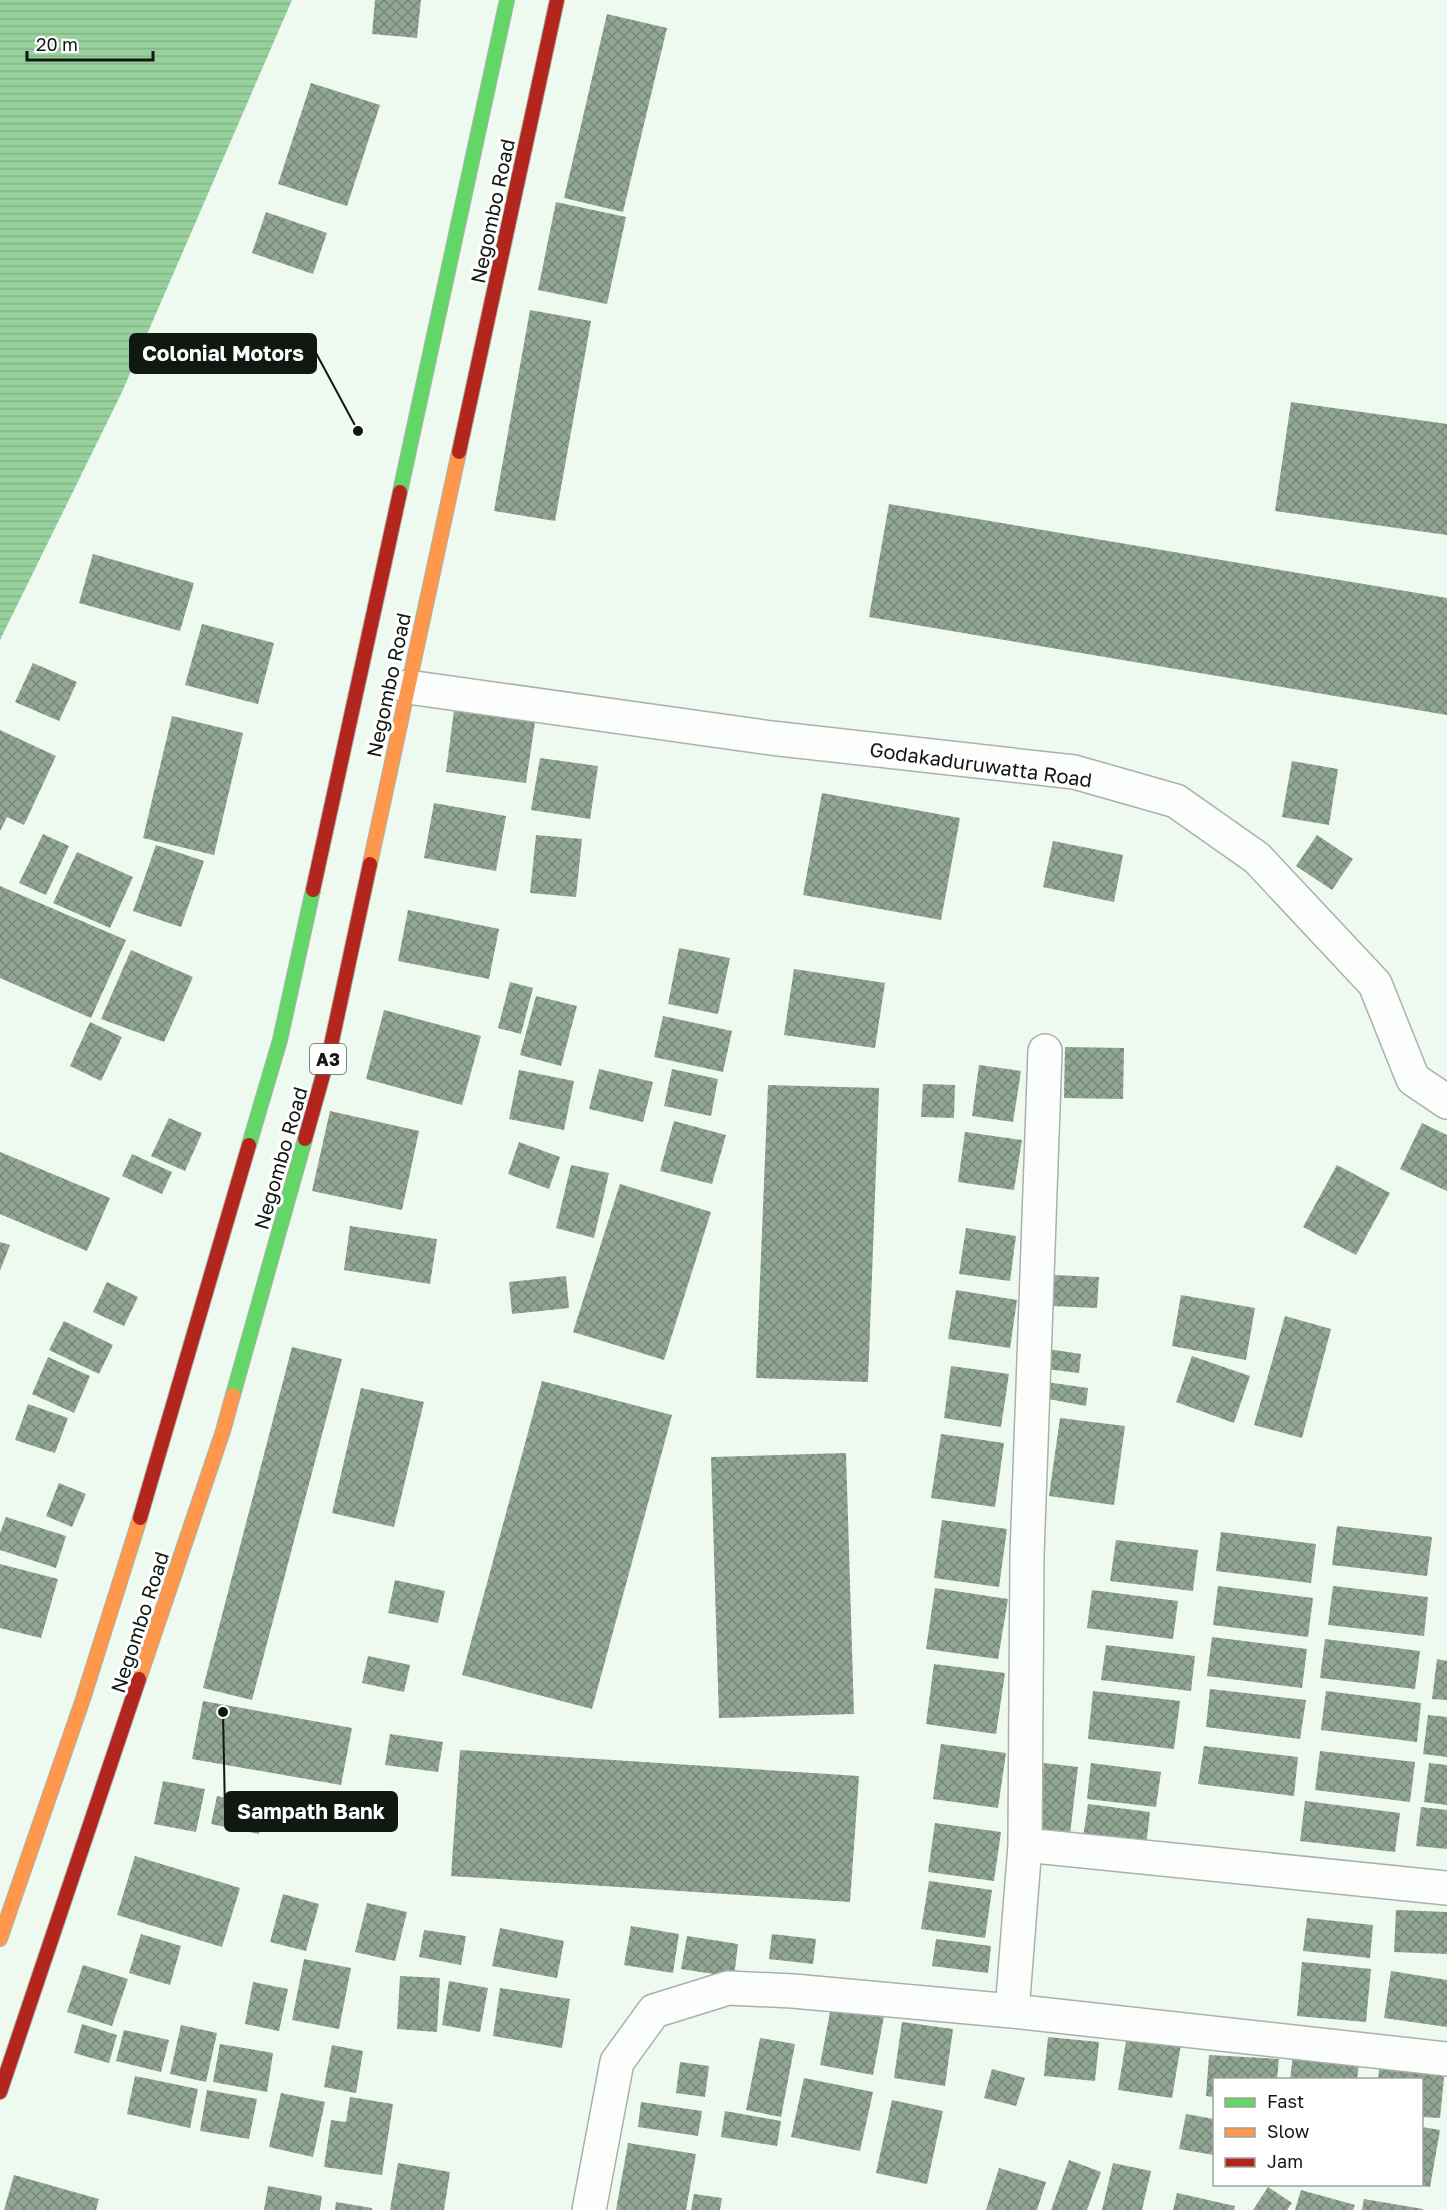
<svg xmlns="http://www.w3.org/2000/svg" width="1447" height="2210" font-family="'Golos Text',sans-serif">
<defs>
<pattern id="water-rules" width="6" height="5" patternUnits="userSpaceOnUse" patternTransform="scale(1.5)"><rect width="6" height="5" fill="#98d19d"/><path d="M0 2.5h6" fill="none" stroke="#82b386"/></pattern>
<pattern id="building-cross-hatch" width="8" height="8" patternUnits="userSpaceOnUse" patternTransform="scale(1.5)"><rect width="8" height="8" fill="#92a694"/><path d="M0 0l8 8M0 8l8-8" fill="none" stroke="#768677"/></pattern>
</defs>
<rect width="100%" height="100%" fill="#eef9ef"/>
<path fill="url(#water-rules)" d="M0,0h292l-170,392 -122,248z"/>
<path fill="url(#building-cross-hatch)" d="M375,0h46l-4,38 -45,-4z
M607,14l60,14 -44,184 -59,-14z
M311,83l69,22 -33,101 -69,-22z
M556,202l70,15 -19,87 -69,-14z
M266,212l61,21 -14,41 -61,-21z
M530,310l61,11 -36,200 -61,-10z
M1291,402l156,22v111l-172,-24z
M889,504l558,94v117l-578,-98z
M93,554l101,29 -14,48 -101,-28z
M202,624l72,19 -16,61 -73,-19z
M33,663l44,19 -18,39 -44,-19z
M454,710l81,12 -9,61 -80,-11z
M172,716l71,17 -29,122 -71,-17z
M0,730l56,26 -32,69 -17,-8 -7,14z
M540,758l58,8 -8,53 -59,-9z
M1292,761l46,8 -9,56 -47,-8z
M822,793l138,25 -19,102 -138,-25z
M434,803l72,13 -10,55 -72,-13z
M43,834l26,12 -23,49 -27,-12z
M536,835l46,4 -6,58 -46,-4z
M1317,835l36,24 -21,31 -36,-24z
M1053,841l70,14 -9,47 -71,-15z
M156,845l48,16 -23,66 -48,-16z
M77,852l56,25 -23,51 -57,-25z
M0,886l126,54 -35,78 -91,-40z
M408,910l91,19 -10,50 -91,-18z
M679,948l51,10 -12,56 -50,-10z
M131,950l62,27 -29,65 -63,-23z
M794,969l91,14 -10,65 -91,-13z
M510,982l23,6 -12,46 -23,-6z
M536,996l41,10 -16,60 -41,-11z
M384,1010l97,26 -19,69 -96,-26z
M663,1016l69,15 -9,41 -69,-15z
M90,1022l32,15 -21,44 -31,-15z
M1065,1047l59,1 -1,51 -59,-1z
M979,1065l42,6 -8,51 -41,-6z
M599,1069l54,13 -10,40 -54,-13z
M672,1069l46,10 -7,37 -47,-10z
M519,1070l55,11 -10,49 -55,-11z
M923,1084l32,1 -1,33 -33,-1z
M768,1085l111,3 -11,294 -112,-4z
M330,1111l89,20 -17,79 -90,-19z
M169,1118l33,15 -17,38 -34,-15z
M674,1121l52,14 -14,49 -52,-13z
M1422,1123l25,12v56l-47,-22z
M965,1132l57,8 -8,50 -56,-8z
M519,1142l41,15 -11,32 -41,-15z
M0,1152l110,46 -23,53 -87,-37z
M132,1154l40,18 -10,22 -40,-18z
M571,1165l38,8 -15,65 -38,-10z
M1337,1165l53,28 -34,62 -53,-28z
M620,1184l91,28 -47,148 -91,-28z
M350,1226l87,13 -7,45 -86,-14z
M966,1228l50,8 -6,45 -51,-7z
M0,1242l10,3 -10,26z
M1053,1275l46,2 -2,31 -45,-2z
M566,1276l3,32 -57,6 -3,-32z
M107,1282l31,15 -14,29 -31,-14z
M956,1290l61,10 -7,48 -62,-9z
M1181,1295l74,13 -9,52 -74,-14z
M1285,1316l46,13 -29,109 -48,-13z
M64,1321l49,24 -14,29 -50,-24z
M292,1347l50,12 -90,341 -49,-12z
M1048,1349l33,5 -2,19 -33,-4z
M1192,1356l58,20 -16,47 -58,-21z
M48,1357l42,19 -16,37 -42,-19z
M951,1366l58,8 -8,53 -57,-9z
M542,1381l130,34 -80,294 -130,-34z
M1046,1382l42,6 -2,18 -43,-8z
M361,1388l63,14 -30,125 -62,-14z
M28,1404l40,14 -13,35 -40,-13z
M1060,1418l65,8 -11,79 -65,-9z
M941,1434l63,9 -9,64 -64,-9z
M846,1453l8,261 -135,4 -8,-261z
M59,1483l27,11 -14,33 -26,-11z
M6,1517l60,19 -10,32 -56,-18v-17z
M942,1520l65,9 -8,58 -65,-9z
M1337,1526l95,11 -5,39 -95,-11z
M1221,1532l95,12 -5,39 -95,-12z
M1116,1540l82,10 -5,41 -83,-10z
M0,1564l58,15 -17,59 -41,-10z
M395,1580l50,11 -7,32 -50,-10z
M1218,1586l95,12 -5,39 -95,-12z
M1333,1586l95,11 -4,39 -96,-11z
M935,1588l73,11 -10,60 -72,-10z
M1092,1590l86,11 -5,38 -86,-11z
M1212,1637l95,12 -5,39 -95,-12z
M1325,1639l95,12 -5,38 -95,-11z
M1106,1645l89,11 -4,35 -90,-11z
M368,1656l42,9 -6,27 -42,-9z
M1437,1659l10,2v39l-15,-1z
M934,1664l71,9 -9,61 -70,-10z
M1210,1689l96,11 -6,39 -94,-12z
M1093,1691l87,10 -6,48 -86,-10z
M1326,1691l95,12 -4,39 -96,-12z
M203,1701l149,27 -11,57 -149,-26z
M1428,1715l19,2v40l-24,-3z
M390,1734l53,8 -5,30 -53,-7z
M941,1744l65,9 -8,55 -65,-9z
M1204,1746l94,11 -4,39 -96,-12z
M460,1750l399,26 -9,126 -399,-26z
M1320,1751l95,11 -5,40 -95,-12z
M1044,1763l34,4 -8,67 -34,-4z
M1091,1763l70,9 -5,35 -69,-8z
M1429,1763l18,2v40l-23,-3z
M163,1781l42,8 -9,43 -42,-8z
M217,1796l48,10 -6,28 -48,-10z
M1305,1801l95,12 -5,39 -95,-11z
M1088,1804l62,8 -4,34 -63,-8z
M1421,1807l26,3v39l-31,-3z
M935,1823l66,9 -7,49 -66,-9z
M135,1856l105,32 -18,59 -105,-32z
M929,1881l63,9 -7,48 -64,-9z
M283,1894l36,10 -13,47 -36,-9z
M367,1903l40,9 -12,49 -40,-9z
M1396,1910l51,2v42l-53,-2z
M1307,1918l66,7 -3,33 -67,-7z
M631,1926l48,8 -6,39 -49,-8z
M500,1928l64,13 -7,37 -65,-12z
M424,1930l42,6 -5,29 -42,-8z
M141,1934l40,12 -11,39 -41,-12z
M772,1934l44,5 -3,25 -44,-5z
M687,1936l51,8 -4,33 -53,-8z
M936,1939l55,7 -3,27 -56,-7z
M304,1959l47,9 -12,61 -47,-9z
M1302,1962l69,7 -5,53 -69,-6z
M83,1965l45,14 -16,47 -45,-14z
M1391,1971l56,9v47l-63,-9z
M400,1976l40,2 -3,54 -40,-3z
M449,1981l39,7 -8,44 -38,-7z
M253,1982l35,7 -9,42 -34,-7z
M500,1988l70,11 -8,49 -69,-12z
M831,2007l53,9 -11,59 -53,-10z
M902,2022l51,7 -8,57 -51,-8z
M82,2024l35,11 -8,28 -35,-10z
M181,2025l36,8 -11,49 -36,-8z
M124,2030l45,10 -8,32 -45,-11z
M1127,2035l54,9 -9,54 -54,-8z
M1048,2037l51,5 -4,39 -51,-5z
M760,2038l35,6 -14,73 -35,-7z
M220,2044l53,9 -6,39 -54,-10z
M332,2045l31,6 -7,42 -32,-6z
M1294,2047l66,9 -3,24h-67z
M1209,2055l70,4 -2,21h-63v17l-8,-1z
M1380,2060l65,7 -5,51 -18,-1v-37h-44z
M680,2062l29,4 -4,31 -29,-4z
M992,2069l33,9 -9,28 -32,-8z
M135,2076l63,13 -8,39 -63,-14z
M804,2078l69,14 -13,59 -69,-14z
M207,2090l50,9 -8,40 -49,-8z
M281,2093l44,9 -12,55 -44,-10z
M350,2097l43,7 -11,71 -58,-8 7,-47 15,2z
M892,2100l51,11 -16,73 -51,-11z
M641,2102l61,9 -4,25 -60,-9z
M725,2111l56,10 -4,25 -56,-9z
M1186,2114l28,5v36l-35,-6z
M1422,2127l18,3 -10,57 -8,-1z
M628,2143l68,11 -10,56h-70z
M1069,2160l32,12 -14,38h-36z
M398,2163l52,9 -6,38h-54z
M1113,2163l38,8 -9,39h-40z
M999,2168l47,14 -9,28h-51z
M14,2175l85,24 -3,11h-92z
M268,2186l54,10 -2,14h-56z
M1268,2187l24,16 -5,7h-34z
M1301,2190l54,15 -2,5h-58z
M1177,2193l58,13 -1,4h-61z
M694,2194l28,4 -2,12h-29z
M1364,2199l59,10v1h-61z
M336,2202l36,6v2h-37z"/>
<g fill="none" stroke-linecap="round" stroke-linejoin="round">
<g stroke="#a9b1a9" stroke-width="36">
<path id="street" d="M408,687l363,51 303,34 102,29 81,57 118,126 38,95 34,23
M1025,1845l422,43
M1012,2011l13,-166 2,-290 18,-504
M589,2210l28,-148 37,-51 74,-23 65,3 219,20 435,48"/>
</g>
<g stroke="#a9b1a9" stroke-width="16">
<path id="fast" d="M400,492l107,-492
M249,1145l31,-105 33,-150
M233,1395l72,-256"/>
</g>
<g stroke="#a9b1a9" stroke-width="16">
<path id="slow" d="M370,864l89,-412
M139,1679l84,-248 10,-36
M0,1939l83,-240 57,-181"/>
</g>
<g stroke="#a9b1a9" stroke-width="16">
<path id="jam" d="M459,452l98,-452
M313,890l87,-398
M305,1139l25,-89 40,-186
M140,1518l109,-373
M0,2092l139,-413"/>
</g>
<use href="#street" stroke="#fcfefd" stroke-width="33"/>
<use href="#fast" stroke="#63d668" stroke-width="14"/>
<use href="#slow" stroke="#ff974d" stroke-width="14"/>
<use href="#jam" stroke="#b3261e" stroke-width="14"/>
</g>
<g text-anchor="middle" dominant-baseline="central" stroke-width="6" stroke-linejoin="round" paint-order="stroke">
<rect fill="#fff" stroke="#585d59" stroke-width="1.5" x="310" y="1044" width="36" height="30" rx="4.5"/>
<g font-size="18" font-weight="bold" fill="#111812">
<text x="328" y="1059">A3</text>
</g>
<g font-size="20" fill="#111812" stroke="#fff">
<text transform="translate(492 211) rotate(-78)">Negombo Road</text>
<text transform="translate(388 685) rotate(-78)">Negombo Road</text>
<text transform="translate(981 764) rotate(8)">Godakaduruwatta Road</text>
<text transform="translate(280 1158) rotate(-74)">Negombo Road</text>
<text transform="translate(139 1622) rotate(-72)">Negombo Road</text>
</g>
</g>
<path fill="none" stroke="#111812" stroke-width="2" d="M358 431L316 353M223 1712L225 1812"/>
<g fill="#111812" stroke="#fff" stroke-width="2">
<circle cx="358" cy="431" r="6"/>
<circle cx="223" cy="1712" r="6"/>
</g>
<g fill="#111812" stroke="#111812" stroke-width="2">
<rect x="130" y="334" width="186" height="39" rx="6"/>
<rect x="225" y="1792" width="172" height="39" rx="6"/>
</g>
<g font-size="21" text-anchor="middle" font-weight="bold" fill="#fff">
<text x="223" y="361">Colonial Motors</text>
<text x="311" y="1819">Sampath Bank</text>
</g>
<rect x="1213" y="2078" width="210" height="108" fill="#ffffff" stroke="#a0a3a0" stroke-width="1.5"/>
<rect x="1225" y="2098" width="30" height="9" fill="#63d668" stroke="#a0a3a0" stroke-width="1.5"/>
<text x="1267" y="2108" font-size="18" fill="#111812">Fast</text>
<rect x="1225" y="2128" width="30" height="9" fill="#ff974d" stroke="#a0a3a0" stroke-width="1.5"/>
<text x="1267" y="2138" font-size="18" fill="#111812">Slow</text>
<rect x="1225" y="2158" width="30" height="9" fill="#b3261e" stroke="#a0a3a0" stroke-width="1.5"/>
<text x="1267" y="2168" font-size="18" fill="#111812">Jam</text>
<path d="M27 51v9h126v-9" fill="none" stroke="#111812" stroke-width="3"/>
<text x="36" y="51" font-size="18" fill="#111812" stroke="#ffffff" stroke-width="4.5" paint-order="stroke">20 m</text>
</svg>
